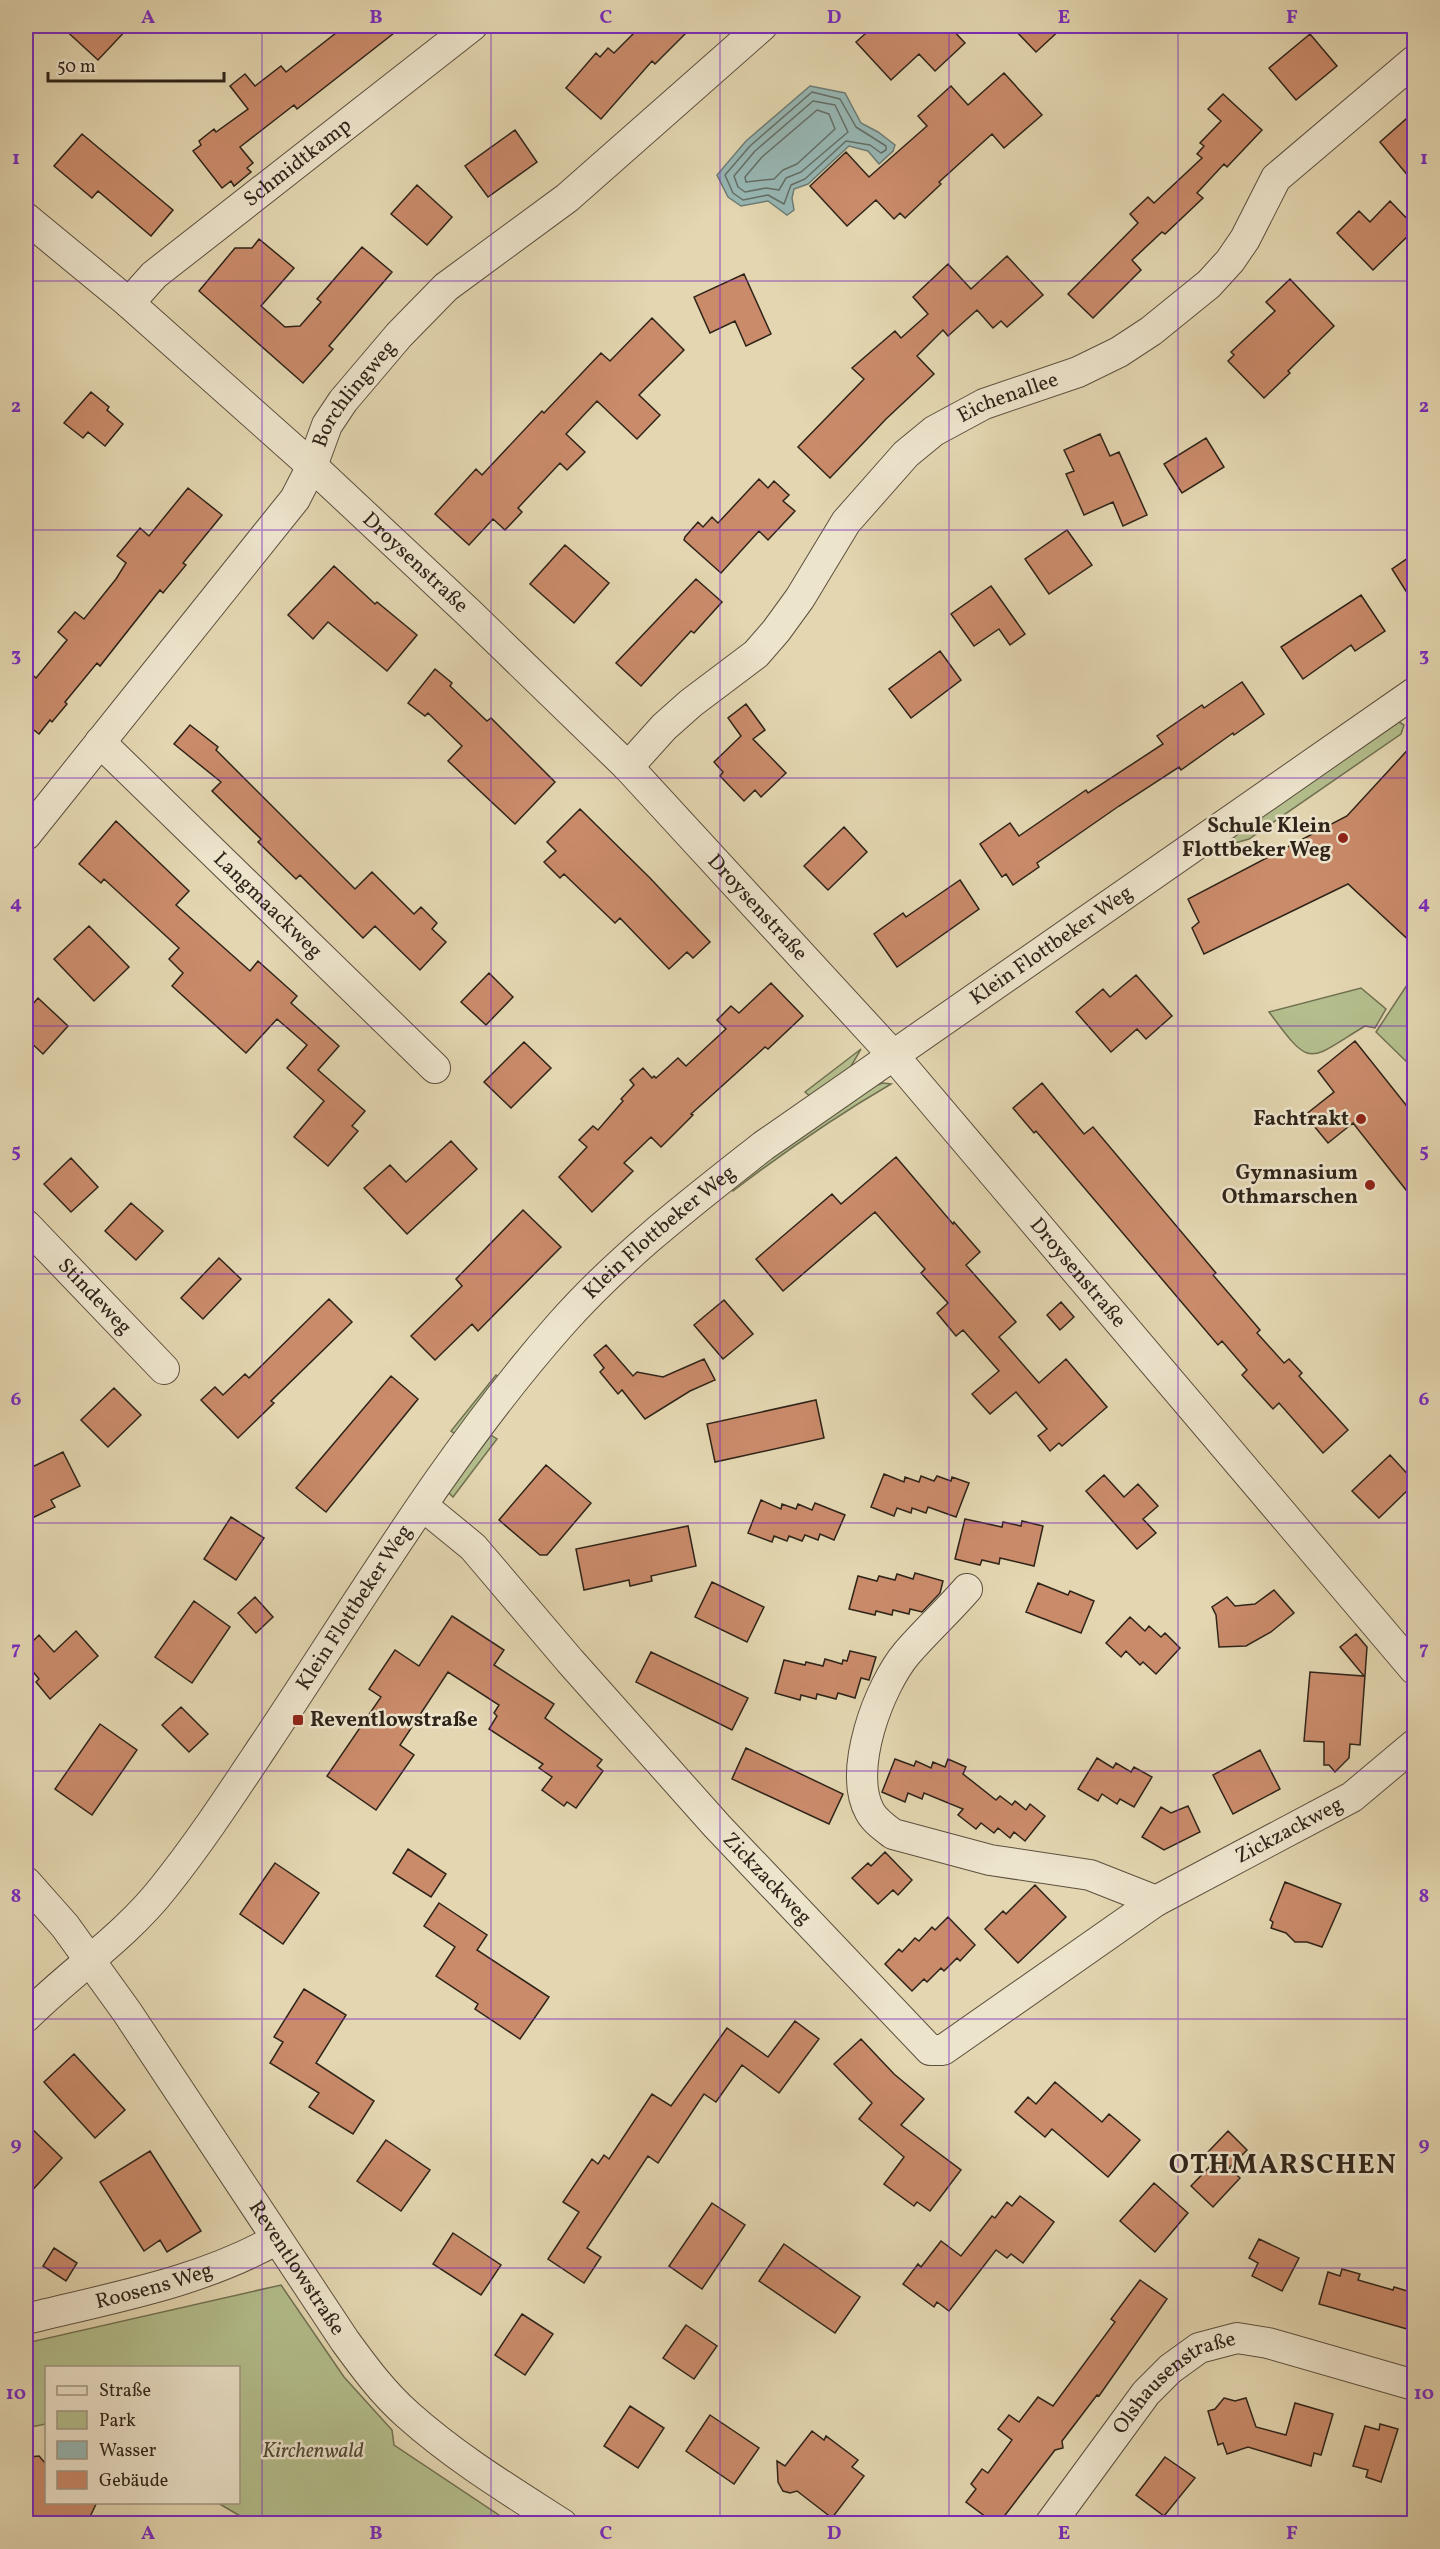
<svg xmlns="http://www.w3.org/2000/svg" width="1440" height="2549" font-family="Vollkorn,serif">
<rect width="100%" height="100%" fill="#e3d6b0"/>
<filter id="stains"><feTurbulence type="fractalNoise" baseFrequency=".00333" numOctaves="4"/><feColorMatrix values="0 0 0 0 .2 0 0 0 0 .09 0 0 0 0 .02 0 0 0 .5 -.17"/></filter>
<radialGradient id="worn" r=".72"><stop offset=".6" stop-color="#630" stop-opacity="0"/><stop offset="1" stop-color="#630" stop-opacity=".3"/></radialGradient>
<path fill="#b3be8c" stroke="#717152" stroke-width="1.5" d="M1399,722l5,3 -3,9 -152,105 -14,4 -1,-8z
M1413,976l1,2v91l-38,-37z
M1361,988l25,21 -11,19 -10,-2c-58,35 -53,44 -96,-14z
M861,1049l-11,19 -39,29 -6,-5z
M883,1083l8,1c-55,32 -107,68 -158,107l-1,-6 139,-98z
M496,1375l6,4 -44,57 -7,-5z
M491,1435l6,4 -44,58 -5,-5z
M281,2285l63,92 48,53 2,15 117,78h-259l-34,-20 20,-1v-134h-192v56l-20,4v-85z"/>
<path fill="#97b7b4" stroke="#6d7c76" stroke-width="1.5" d="M810,86l35,7 16,30 17,9 17,13 -2,6 -14,13 -11,-13 -19,-5 -41,38 -14,5 -2,9 2,12 -7,5 -19,-14 -27,5 -13,-9 -11,-22 29,-34z"/>
<g fill="none" stroke-linecap="round" stroke-linejoin="round">
<path stroke="#636e66" stroke-width="1.5" d="M812,92l28,7 16,28 30,19v4l-5,3 -11,-8 -24,-4 -41,38 -14,6 -7,19 -16,-9 -25,5 -10,-7 -8,-18 25,-29z
M813,101l22,4 13,27 -47,40 -15,6 -7,12 -13,-2 -21,4 -7,-5 -4,-11 21,-25z
M817,110l12,4 6,15 -38,35 -14,6 -9,9 -28,3 -1,-5 17,-20z"/>
</g>
<path fill="#ca8b6b" stroke="#2f2419" stroke-width="1.5" d="M61,26h69l-32,34z
M345,26h58l-106,83 -3,-4 -54,42 13,16 -6,5 4,4 -17,14 -3,-5 -9,7 -29,-37 8,-6 -2,-4 15,-12 2,3 32,-23 -18,-23 15,-12 10,12 26,-20 5,6z
M641,26h52l-38,38 -3,-3 -51,58 -35,-31 30,-35 4,4 8,-9 6,5z
M874,26h75l16,17 -30,28 -16,-17 -28,26 -35,-38z
M1011,26h53l-28,26z
M1310,34l27,32 -41,34 -27,-32z
M1004,73l38,42 -38,33 -12,-14 -53,48 2,2 -36,34 -5,-5 -6,6 -18,-19 -29,26 -37,-40 36,-34 23,25 58,-51 -9,-10 33,-30 17,19z
M1223,94l39,36 -35,37 -3,-3 -27,29 6,5 -38,36 -3,-2 -30,28 9,10 -48,48 -25,-24 70,-71 -8,-9 18,-17 6,6 48,-45 -5,-4 7,-8 -4,-3 21,-22 -13,-12z
M1414,112v71l-34,-41z
M515,130l22,32 -49,35 -23,-31z
M82,134l91,76 -22,26 -53,-45 -6,7 -38,-32z
M417,185l35,32 -25,28 -36,-31z
M1390,201l24,25v4l-41,40 -36,-37 22,-22 11,11z
M259,239l35,29 -33,38 24,21 15,-1 21,-24 -4,-3 45,-52 30,25 -63,74 4,3 -30,34 -104,-92 36,-43h17z
M1007,256l36,39 -36,32 -6,-6 -8,7 -16,-18 -29,26 -5,-6 -26,26 17,18 -48,45 -56,59 -32,-31 66,-68 -12,-11 43,-37 6,7 27,-24 -15,-17 35,-33 23,25z
M744,274l27,60 -25,12 -11,-25 -25,12 -16,-36z
M1290,279l44,47 -46,45 2,2 -26,25 -36,-37 6,-6 -3,-3 44,-41 -9,-9z
M652,318l32,32 -45,45 21,20 -23,24 -40,-38 -31,33 19,18 -18,18 -7,-7 -42,45 4,4 -17,18 -12,-11 -24,26 -34,-31 41,-45 6,6 60,-64 2,2 57,-60 9,8z
M91,392l18,15 -2,3 16,14 -18,22 -17,-14 -5,6 -19,-15z
M1100,434l10,22 9,-4 28,63 -24,11 -10,-24 -29,13 -18,-41 8,-3 -10,-21z
M1206,438l18,29 -42,26 -18,-29z
M759,479l9,9 6,-7 15,14 -6,6 12,10 -27,29 -9,-9 -38,42 -37,-33 1,-3 13,-15 5,5 9,-10 6,6z
M188,488l34,27 -39,48 3,2 -23,28 -3,-3 -60,76 -3,-3 -32,39 2,2 -15,18 -2,-2 -11,14 -13,-10v-55l10,9 31,-38 -9,-8 17,-20 9,7 32,-40 10,-16 -9,-7 23,-28 9,8z
M1067,530l25,35 -43,29 -24,-35z
M565,545l44,38 -35,40 -44,-39z
M1414,554v50l-22,-35z
M334,566l41,38 2,-2 40,33 -30,36 -59,-49 -15,17 -25,-24z
M696,579l26,23 -28,31 -3,-2 -50,55 -25,-23z
M991,586l34,48 -15,11 -11,-16 -25,17 -23,-32z
M1361,595l24,36 -30,20 -4,-6 -48,34 -22,-32z
M940,651l21,29 -50,38 -22,-29z
M435,669l17,14 -2,3 37,35 4,-3 64,64 -40,42 -67,-63 14,-15 -34,-33 -3,3 -17,-13z
M1242,682l22,32 -30,21 -1,-2 -52,37 -2,-3 -60,39 -82,57 2,4 -26,18 -7,-11 -4,3 -22,-33 30,-21 9,13 67,-46 2,3 75,-49 -6,-8 45,-31 2,3z
M746,704l19,26 -12,9 33,34 -25,24 -6,-7 -11,11 -24,-25 3,-4 -9,-10 27,-26 -13,-18z
M190,725l28,22 -2,3 139,139 17,-17 42,42 7,-7 16,16 -5,6 14,13 -26,28 -45,-44 -12,12 -63,-63 -4,4 -38,-37 3,-3 -49,-48 9,-9 -47,-38z
M1414,743v202l-66,-61 -144,70 -12,-26 7,-6 -11,-23 159,-83z
M580,809l70,69 60,64 -17,16 -6,-6 -18,17 -49,-51 -5,5 -51,-49 -4,4 -16,-16 12,-11 -9,-9z
M116,821l73,70 -13,14 74,66 8,-10 39,35 -6,7 48,43 -21,24 47,41 -13,15 6,5 -30,35 -34,-29 30,-36 -37,-33 20,-23 -30,-26 -31,34 -74,-67 11,-13 -14,-14 10,-11 -75,-69 -3,4 -22,-19z
M844,827l23,25 -39,38 -24,-24z
M960,880l19,29 -82,58 -23,-33 29,-21 3,4z
M89,926l40,41 -35,34 -40,-42z
M489,973l24,24 -27,28 -25,-23z
M1136,975l36,41 -26,23 -9,-10 -26,23 -35,-40 27,-23 7,8z
M771,983l32,33 -35,33 -3,-2 -74,67 2,1 -32,32 -10,-10 -27,26 9,8 -41,41 -33,-35 28,-30 -8,-7 14,-14 5,4 25,-29 -2,-2 13,-14 -4,-5 13,-12 9,10 2,-2 2,2 22,-20 8,8 40,-37 -9,-9 14,-14 8,7z
M38,998l30,28 -25,28 -17,-16v-26z
M1355,1041l59,74v85l-61,-77 -25,20 -23,-28 29,-23 -16,-21z
M524,1042l27,26 -40,40 -27,-26z
M1042,1083l42,51 9,-7 123,146 -3,2 47,55 -3,3 27,30 5,-4 13,14 -3,3 49,54 -25,23 -44,-50 -6,6 -31,-34 5,-5 -25,-29 -4,4 -182,-214 -2,2 -21,-25z
M451,1141l26,28 -70,65 -43,-46 26,-23 16,17z
M896,1157l57,67 1,-2 26,30 -14,13 50,57 -17,15 40,46 27,-24 41,48 -45,39 -3,-3 -9,8 -12,-15 9,-7 -31,-37 -26,22 -18,-20 27,-23 -36,-41 -7,6 -19,-23 11,-10 -27,-30 4,-4 -50,-57 -92,79 -27,-32 76,-65 9,10z
M71,1158l27,29 -27,25 -27,-28z
M131,1203l32,28 -27,29 -31,-29z
M523,1210l38,37 -83,84 -6,-7 -37,36 -24,-24 51,-50 -6,-7z
M219,1258l22,21 -38,40 -22,-21z
M329,1299l23,23 -81,79 3,2 -36,35 -37,-38 14,-13 8,8 22,-21 4,4z
M724,1300l29,34 -30,25 -29,-34z
M1061,1302l13,15 -14,13 -13,-15z
M606,1345l27,31 4,-4 26,5 41,-18 11,21 -25,11 -45,28 -23,-29 -4,4 -18,-22 4,-4 -10,-13z
M391,1376l27,23 -92,113 -30,-24z
M114,1388l27,27 -33,32 -27,-27z
M816,1400l8,38 -109,24 -8,-38z
M63,1452l17,34 -29,14 4,7 -29,14v-51z
M1390,1455l24,26v3l-35,34 -27,-27z
M546,1465l45,38 -44,52h-7l-41,-35z
M884,1474l20,8 1,-5 14,5 2,-6 13,5 3,-5 14,5 1,-4 17,6 -13,34 -28,-10 -2,6 -14,-5 -1,5 -14,-5 -3,8 -23,-9z
M1104,1475l20,22 14,-13 20,22 -15,13 13,14 -19,16 -51,-58z
M761,1500l20,9 1,-5 14,5 2,-5 14,6 3,-7 30,12 -11,25 -14,-6 -2,6 -13,-5 -3,6 -13,-5 -2,5 -13,-5 -2,6 -24,-9z
M231,1517l33,21 -28,42 -32,-21z
M965,1519l37,8 1,-5 18,4 1,-5 21,5 -9,40 -34,-8 -1,6 -17,-4 -2,5 -25,-6z
M688,1526l8,40 -45,10 1,5 -22,5 -1,-6 -45,10 -8,-41z
M915,1573l28,8 -3,12 -18,19 -12,-3 -1,5 -16,-4 -1,5 -16,-4 -1,4 -26,-6 9,-33 19,5 2,-5 16,4 2,-6 16,5z
M712,1582l52,25 -17,35 -52,-25z
M1038,1583l30,12 2,-4 24,10 -13,32 -55,-21z
M1274,1590l20,23 -23,19 -25,14 -27,1 -3,-32 -4,-8 15,-10 8,9 20,-2z
M255,1597l18,20 -17,16 -18,-20z
M194,1601l36,26 -38,56 -37,-26z
M452,1616l52,34 -10,15 60,39 -9,14 57,42 -5,6 6,5 -27,37 -9,-6 -3,4 -22,-16 10,-13 -13,-9 4,-4 -54,-35 8,-13 -3,-3 5,-8 -51,-33 -48,73 14,10 -38,55 -49,-34 54,-79 -12,-8 26,-39 24,16z
M1130,1617l15,14 4,-5 12,11 4,-4 15,15 -24,26 -13,-12 -3,3 -14,-14 -5,6 -15,-14z
M76,1631l22,25 -48,43 -14,-17 3,-3 -13,-16v-15l13,-13 15,17z
M1356,1634l11,13 -7,98 -10,-1 -1,14 -14,14 -6,-7h-5v-23l-20,-1 6,-69 54,4 -24,-29z
M850,1651l26,6 -7,23 -8,-2 -6,20 -17,-5 -2,6 -19,-5 -1,5 -15,-4 -1,5 -25,-7 9,-33 21,5 1,-3 17,4 2,-7 17,5 1,-4 4,1z
M651,1652l97,46 -16,32 -96,-48z
M181,1707l27,27 -19,18 -27,-27z
M100,1724l37,26 -45,65 -37,-26z
M746,1748l97,46 -14,30 -97,-45z
M1260,1750l20,39 -47,25 -20,-39z
M1097,1758l16,10 3,-5 15,9 3,-5 18,10 -18,30 -14,-8 -3,5 -15,-10 -4,7 -20,-12z
M895,1759l19,7 2,-5 15,7 2,-6 12,5 3,-8 18,8 -3,7 33,26 4,-4 12,9 3,-4 11,9 4,-6 15,12 -20,25 -11,-9 -4,6 -12,-10 -4,5 -13,-10 -5,6 -18,-14 5,-6 -39,-16 -2,6 -14,-6 -3,9 -23,-10z
M1188,1806l12,26 -36,18 -22,-13 19,-30 10,6z
M408,1849l38,25 -15,23 -38,-24z
M885,1852l27,28 -14,15 -5,-5 -15,14 -26,-26 16,-15 3,3z
M275,1863l44,30 -36,51 -43,-30z
M1285,1882l56,22 -19,43 -15,-5h-12l-9,-9 -15,-5 2,-6 -3,-2z
M1035,1885l31,32 -48,46 -33,-34 18,-18 3,3z
M439,1903l48,32 -10,15 72,47 -29,42 -45,-30 3,-5 -42,-28 19,-29 -31,-21z
M948,1917l27,28 -15,16 -3,-3 -13,13 -3,-3 -14,14 -3,-3 -12,12 -27,-27 14,-15 3,3 13,-14 4,3 13,-14 3,3z
M304,1989l42,26 -30,48 58,38 -21,33 -44,-27 10,-14 -49,-30 13,-21 -9,-5z
M795,2021l24,18 -40,54 -37,-28 -26,37 -12,-8 -46,69 -10,-7 -61,92 14,9 -17,26 -36,-24 31,-47 -16,-10 29,-43 6,5 6,-9 5,4 43,-65 19,12 56,-78 41,29z
M861,2039l33,35 30,25 -23,26 60,45 -31,41 -13,-9 -3,4 -30,-22 20,-27 -45,-38 13,-16 -38,-39z
M74,2054l51,56 -30,28 -51,-56z
M1055,2082l47,40 7,-8 31,26 -32,37 -56,-48 -7,8 -30,-25 13,-15 8,7z
M26,2123l36,35 -36,39z
M1228,2131l19,19 -18,18 11,10 -27,29 -22,-21 25,-26 -8,-8z
M386,2140l44,30 -29,41 -44,-30z
M150,2151l51,80 -34,21 -7,-12 -16,11 -44,-69z
M1154,2183l34,30 -33,39 -35,-31z
M1020,2196l34,26 -31,41 -12,-9 -4,4 -11,-8 -47,61 -12,-9 -3,5 -31,-23 15,-20 3,3 20,-26 20,15 31,-40 3,2 12,-16 5,4z
M712,2203l33,22 -43,64 -33,-23z
M453,2233l48,32 -20,30 -48,-31z
M1259,2239l40,19 -17,33 -30,-15 6,-13 -9,-5z
M784,2244l76,53 -25,36 -76,-52z
M54,2248l23,15 -11,18 -23,-15z
M1342,2269l18,5 -2,6 35,10 1,-3 20,6v38l-95,-27 9,-32 12,4z
M1140,2280l27,19 -68,97 -2,-1 -35,46 1,7 -8,2 -56,73h-5l-28,-21 10,-13 -5,-5 11,-15 6,4 24,-33 -14,-11 11,-14 10,7 19,-25 15,9 62,-84 -4,-3z
M522,2314l31,20 -28,41 -30,-20z
M686,2325l31,21 -23,33 -31,-21z
M1224,2398l11,3 11,-3 10,29 30,8 9,-32 38,11 -12,41 -7,-2 -3,13 -63,-19 -21,7 -4,-11 -5,2 -10,-34 7,-2z
M630,2406l34,22 -26,40 -34,-22z
M710,2415l49,33 -25,36 -48,-33z
M1380,2424l18,5 -17,53 -15,-5 2,-7 -15,-4 12,-40 14,4z
M812,2431l12,9 2,-4 32,24 -6,7 12,9 -32,42 -35,-27 -7,2 -7,-2 -5,-9 -1,-21 8,5z
M39,2456l7,8v38h51l-10,21 -57,-1 -4,-11v-44l3,-10z
M1165,2457l30,21 -31,38 -28,-21z"/>
<g fill="none" stroke-linecap="round" stroke-linejoin="round">
<g stroke="#5c503f" stroke-width="32">
<g id="minor">
<path id="s1" d="M26,218l103,85 183,163 157,147 159,154 265,288 521,614"/>
<path id="s2" d="M129,303l25,-28 318,-249"/>
<path id="s3" d="M100,742l335,326"/>
<path id="s4" d="M628,767l36,-40 27,-24 65,-49 20,-23 24,-33 46,-76 60,-68 28,-23 50,-27 94,-32 41,-20 32,-21 58,-47 21,-23 15,-22 31,-61 138,-117"/>
<path id="s5" d="M26,835l269,-336 17,-33 15,-41 16,-24 56,-66 47,-48 121,-89 195,-172"/>
<path id="s6" d="M26,1225l138,144"/>
<path id="s7" d="M423,1506l50,41 97,114 147,165 213,224h13l213,-149 196,-104 62,-52"/>
<path d="M967,1589c-19,22 -41,42 -60,64 -28,33 -60,118 -37,159 5,9 15,16 23,22l97,26 100,15 66,26"/>
<path id="s8" d="M26,1882l39,44 62,86 218,329c19,26 38,52 63,74 47,42 101,75 154,109"/>
<path id="s9" d="M26,2017c45,-45 99,-80 138,-130 36,-45 68,-94 100,-142 95,-142 183,-292 296,-420 60,-68 132,-123 203,-179l651,-453"/>
<path id="s10" d="M26,2319c84,-21 174,-36 251,-80"/>
<path id="s11" d="M1050,2524l96,-131 24,-24 29,-21 38,-10 31,5 146,42"/>
</g>
</g>
<use href="#minor" stroke="#ede4cc" stroke-width="30"/>
</g>
<path fill="none" stroke="#7b2cbf" stroke-width="1.5" stroke-opacity="0.55" d="M262,26v2498M491,26v2498M720,26v2498M949,26v2498M1178,26v2498M26,281h1388M26,530h1388M26,778h1388M26,1026h1388M26,1274h1388M26,1523h1388M26,1771h1388M26,2019h1388M26,2268h1388"/>
<g fill="#8f2418" stroke="#ede4cc" stroke-width="2">
<circle cx="1343" cy="838" r="6"/>
<circle cx="1361" cy="1119" r="6"/>
<circle cx="1370" cy="1185" r="6"/>
<rect x="292" y="1714" width="12" height="12" rx="3"/>
</g>
<g text-anchor="middle" dominant-baseline="central" stroke-width="5" stroke-linejoin="round" paint-order="stroke">
<g font-size="21" fill="#2f2419" stroke="#ede4cc">
<text stroke="none"><textPath href="#s2" startOffset="220">Schmidtkamp</textPath></text>
<text stroke="none"><textPath href="#s5" startOffset="552">Borchlingweg</textPath></text>
<text stroke="none"><textPath href="#s4" startOffset="540">Eichenallee</textPath></text>
<text stroke="none"><textPath href="#s1" startOffset="520">Droysenstraße</textPath></text>
<text stroke="none"><textPath href="#s3" startOffset="234">Langmaackweg</textPath></text>
<text stroke="none"><textPath href="#s1" startOffset="1006">Droysenstraße</textPath></text>
<text stroke="none"><textPath href="#s9" startOffset="1500">Klein Flottbeker Weg</textPath></text>
<text stroke="none"><textPath href="#s9" startOffset="1014">Klein Flottbeker Weg</textPath></text>
<text stroke="none"><textPath href="#s1" startOffset="1492">Droysenstraße</textPath></text>
<text stroke="none"><textPath href="#s6" startOffset="99">Stindeweg</textPath></text>
<text stroke="none"><textPath href="#s9" startOffset="528">Klein Flottbeker Weg</textPath></text>
<text stroke="none"><textPath href="#s7" startOffset="1168">Zickzackweg</textPath></text>
<text stroke="none"><textPath href="#s7" startOffset="508">Zickzackweg</textPath></text>
<text stroke="none"><textPath href="#s8" startOffset="472">Reventlowstraße</textPath></text>
<text stroke="none"><textPath href="#s10" startOffset="132">Roosens Weg</textPath></text>
<text stroke="none"><textPath href="#s11" startOffset="192">Olshausenstraße</textPath></text>
</g>
<g font-size="21" font-weight="bold" fill="#2f2419" stroke="#ede4cc" text-anchor="end">
<text x="1331" y="826">Schule Klein<tspan x="1331" dy="24">Flottbeker Weg</tspan></text>
<text x="1349" y="1119">Fachtrakt</text>
<text x="1358" y="1173">Gymnasium<tspan x="1358" dy="24">Othmarschen</tspan></text>
<text x="310" y="1720" text-anchor="start">Reventlowstraße</text>
</g>
<g font-size="21" font-style="italic" fill="#504a36" stroke="#ede4cc">
<text x="313" y="2451">Kirchenwald</text>
</g>
<g font-size="27" font-weight="bold" letter-spacing="1.5" fill="#2f2419" stroke="#ede4cc">
<text x="1283" y="2166">OTHMARSCHEN</text>
</g>
</g>
<rect width="1440" height="2549" fill="none" stroke="#e3d6b0" stroke-width="66"/>
<rect x="45" y="2366" width="195" height="138" fill="#ede4cc" stroke="#a19784" stroke-width="1.5"/>
<rect x="57" y="2386" width="30" height="9" fill="#ede4cc" stroke="#a19784" stroke-width="1.5"/>
<text x="99" y="2396" font-size="18" fill="#2f2419">Straße</text>
<rect x="57" y="2411" width="30" height="18" fill="#b3be8c" stroke="#a19784" stroke-width="1.5"/>
<text x="99" y="2426" font-size="18" fill="#2f2419">Park</text>
<rect x="57" y="2441" width="30" height="18" fill="#97b7b4" stroke="#a19784" stroke-width="1.5"/>
<text x="99" y="2456" font-size="18" fill="#2f2419">Wasser</text>
<rect x="57" y="2471" width="30" height="18" fill="#ca8b6b" stroke="#a19784" stroke-width="1.5"/>
<text x="99" y="2486" font-size="18" fill="#2f2419">Gebäude</text>
<path d="M48 72v9h176v-9" fill="none" stroke="#2f2419" stroke-width="3"/>
<text x="57" y="72" font-size="18" fill="#2f2419" stroke="#ede4cc" stroke-width="4.5" paint-order="stroke">50 m</text>
<rect x="33" y="33" width="1374" height="2483" fill="none" stroke="#7b2cbf" stroke-width="2"/>
<g font-size="20" text-anchor="middle" font-weight="bold" fill="#7b2cbf">
<text x="148" y="23">A</text>
<text x="376" y="23">B</text>
<text x="606" y="23">C</text>
<text x="834" y="23">D</text>
<text x="1064" y="23">E</text>
<text x="1292" y="23">F</text>
<text x="16" y="164">1</text>
<text x="1424" y="164">1</text>
<text x="16" y="412">2</text>
<text x="1424" y="412">2</text>
<text x="16" y="661">3</text>
<text x="1424" y="661">3</text>
<text x="16" y="909">4</text>
<text x="1424" y="909">4</text>
<text x="16" y="1157">5</text>
<text x="1424" y="1157">5</text>
<text x="16" y="1405">6</text>
<text x="1424" y="1405">6</text>
<text x="16" y="1654">7</text>
<text x="1424" y="1654">7</text>
<text x="16" y="1902">8</text>
<text x="1424" y="1902">8</text>
<text x="16" y="2150">9</text>
<text x="1424" y="2150">9</text>
<text x="16" y="2399">10</text>
<text x="1424" y="2399">10</text>
<text x="148" y="2539">A</text>
<text x="376" y="2539">B</text>
<text x="606" y="2539">C</text>
<text x="834" y="2539">D</text>
<text x="1064" y="2539">E</text>
<text x="1292" y="2539">F</text>
</g>
<rect width="100%" height="100%" filter="url(#stains)"/>
<rect width="100%" height="100%" fill="url(#worn)"/>
</svg>
